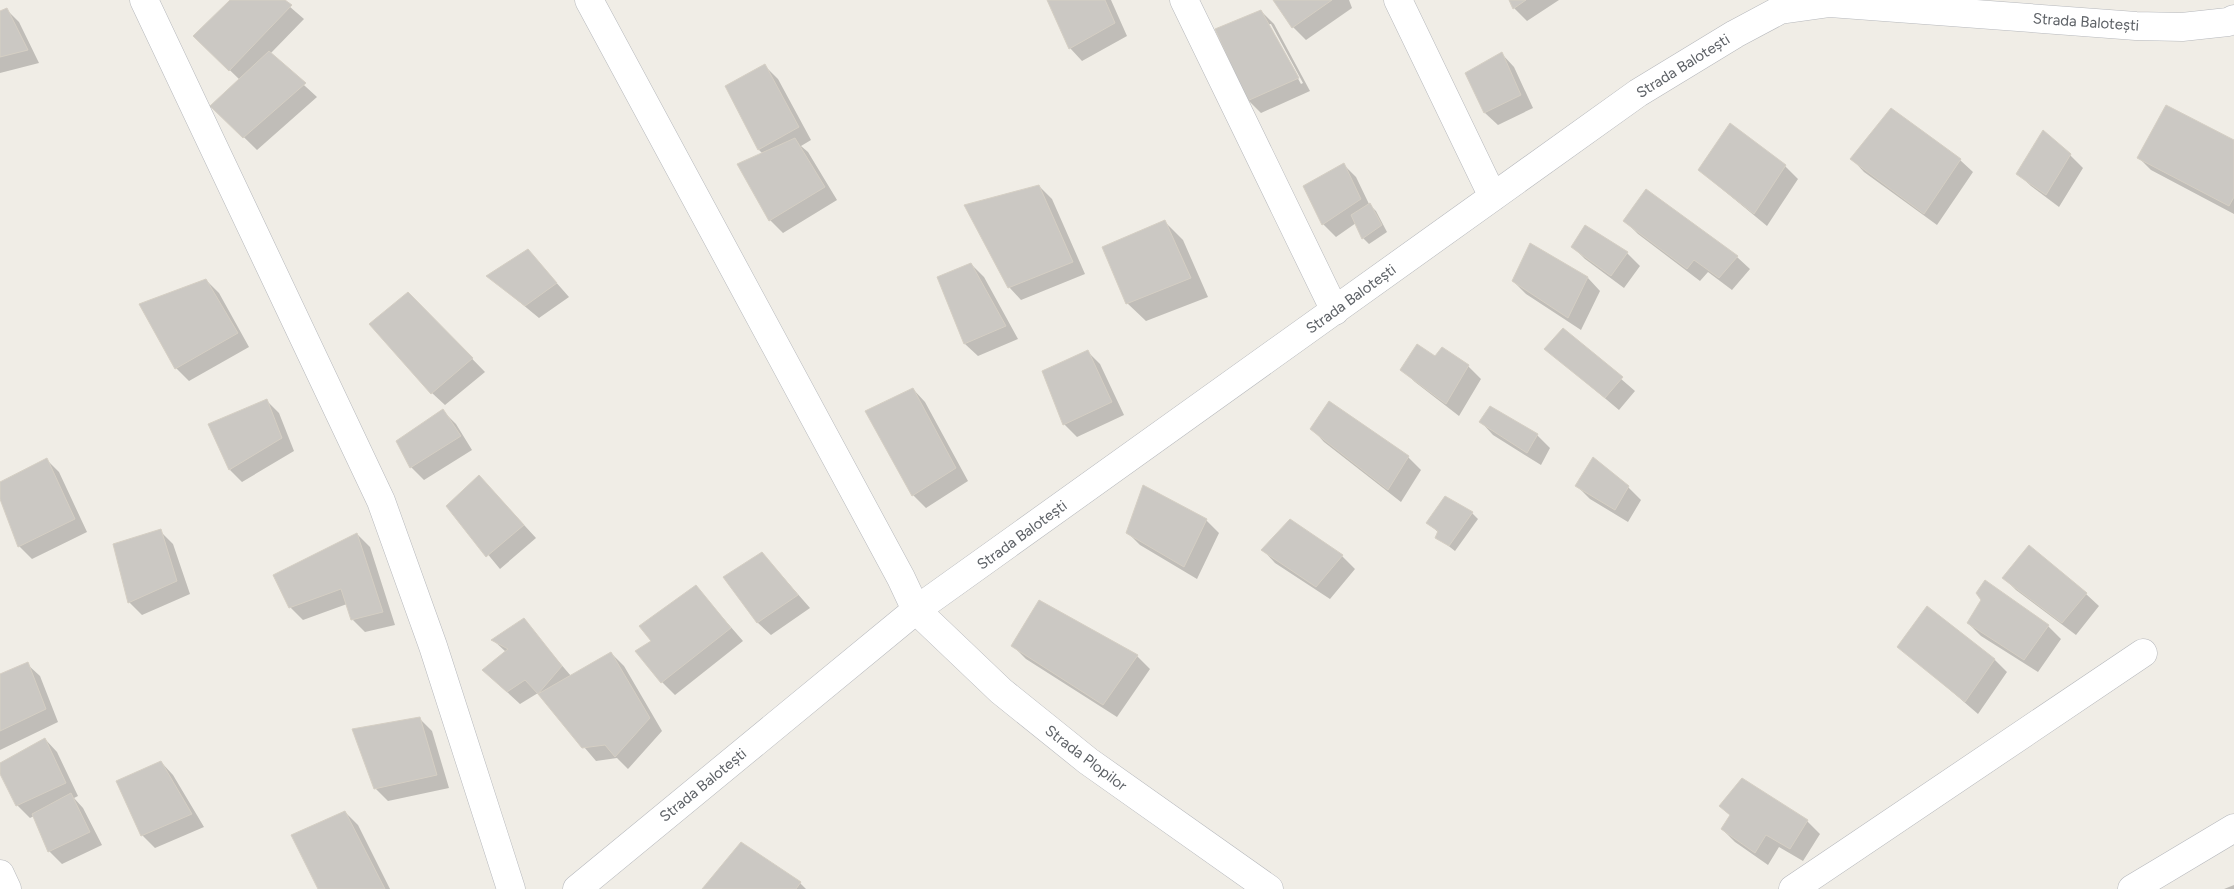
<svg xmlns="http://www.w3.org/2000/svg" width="2234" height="889" font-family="Figtree,sans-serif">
<rect width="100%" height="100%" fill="#f0ede6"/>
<path fill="#0003" fill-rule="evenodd" d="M232,0h50l22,19 -34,35 47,43 -60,53 -45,-44 28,-26 -32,-31z
M1049,0h62l16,36 -45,25 -12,-13z
M1274,0h75l3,8 -46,32 -13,-13z
M1510,0h49l-32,21 -13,-13z
M6,9l13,13 20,41 -39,10v-60z
M1261,11l13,13 36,67 -49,22 -13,-13zM1268,24h3l32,59 -2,1z
M1502,54l12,13 19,41 -35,17 -13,-12z
M765,66l13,13 33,61 -10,6 7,6 29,48 -54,33 -13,-13 -31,-56 24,-10 -4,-4z
M1730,125l55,41 13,13 -31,47 -68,-56z
M2234,142v72l-83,-44 -13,-13z
M2070,155l13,13 -24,39 -28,-21 -13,-12z
M1852,159l108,1 13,12 -36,53 -73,-53z
M1343,164l13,13 13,27 7,7 11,21 -18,12 -6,-6 -7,-15 -20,14 -13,-13z
M1039,186l13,13 33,75 -64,26 -12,-13z
M1625,221l112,36 13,12 -18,21 -24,-18 -8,9 -62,-47z
M1165,222l18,18 25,57 -62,24 -19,-18z
M1573,247l54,6 13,13 -16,22 -39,-29z
M540,264l29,33 -30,21 -51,-42z
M971,264l13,13 34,62 -40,17 -13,-12 -27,-66z
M1588,278l12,13 -19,39 -55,-36 -13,-13z
M206,280l13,13 30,54 -60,34 -13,-13 -35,-63z
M408,293l77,79 -40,33 -13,-12z
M1563,329l72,62 -16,19 -73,-61z
M1088,352l12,12 24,51 -47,22 -13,-13z
M1436,358l32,8 13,13 -22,37 -44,-34 -13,-13z
M913,389l12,13 43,79 -42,27 -13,-13z
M266,400l13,13 15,38 -52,31 -12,-12z
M443,411l13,13 16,26 -48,30 -13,-13z
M1481,422l56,13 13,13 -9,17 -48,-30z
M1312,429l96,28 13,13 -20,32 -77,-60z
M47,460l12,12 28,60 -55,27 -13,-13 -19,-50v-13z
M1577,486l51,1 13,13 -13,22 -38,-23z
M492,490l44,48 -36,31 -52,-63z
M1472,513l6,6 -23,32 -18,-14 2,-4 -11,-10z
M1206,520l13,13 -22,46 -57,-34 -13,-13z
M1290,520l52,36 13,13 -25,30 -55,-36 -12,-13z
M160,531l13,13 17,50 -48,21 -13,-13z
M357,534l13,13 25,78 -30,7 -13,-13 -5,-15 -44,16 -13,-13z
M762,553l48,55 -39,27 -13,-12 -33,-46z
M2003,577l83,17 13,12 -23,29 -60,-45z
M696,587l47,54 -68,54 -13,-13 -9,-41z
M523,620l48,56 40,-23 13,13 38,65 -34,38 -11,-11 -21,3 -58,-68 -18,11 -23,-21 9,-31 -13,-12z
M1968,623l80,3 13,13 -23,33 -57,-36z
M1013,646l124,10 13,13 -33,48 -91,-58z
M1899,646l95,13 13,13 -29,42z
M27,664l13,12 18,46 -58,28v-75z
M419,718l13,13 17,57 -61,13 -13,-13z
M45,739l12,13 21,44 -4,2 9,10 19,37 -40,19 -13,-13 -15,-35 -4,2 -13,-13 -17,-33v-8z
M161,762l12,13 31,52 -49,21 -12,-12 -26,-54z
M1742,779l65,42 13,13 -17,27 -24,-14 -11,18 -33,-23 -13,-13 9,-13 -11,-10z
M345,812l13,13 32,64h-71z
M800,883l6,6h-102z
M2234,885v4h-10z"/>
<path fill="#cbc8c3" stroke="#d5cfc4" d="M230,0h55l7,5 -63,66 -36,-35z
M1047,0h58l10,23 -46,26z
M1273,0h59l-40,28z
M1509,0h17l-13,9z
M7,8l21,42 -28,7v-46z
M1261,10l38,68 -52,23 -32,-72z
M269,51l37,32 -63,55 -33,-32z
M1502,52l19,43 -37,18 -19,-40z
M765,64l34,63 -41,23 -33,-64z
M2166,105l68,35v57l-5,9 -92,-48z
M1891,108l70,51 -37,55 -74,-55z
M1730,123l56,42 -32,49 -56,-44z
M2043,130l28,24 -25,41 -30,-21z
M795,138l30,49 -56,34 -32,-57z
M1344,163l17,36 -39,26 -19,-39z
M1039,185l34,77 -65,26 -44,-83z
M1646,189l92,67 -19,22 -25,-18 -7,9 -64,-48z
M1370,203l12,22 -20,14 -11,-24z
M1165,220l26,58 -65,26 -24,-57z
M1585,225l43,27 -17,24 -40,-29z
M1530,243l58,34 -20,41 -56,-37z
M528,249l29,34 -32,23 -39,-30z
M971,263l35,63 -42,18 -27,-67z
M206,279l32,54 -63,36 -36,-65z
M408,292l65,66 -42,36 -62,-70z
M1563,328l60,49 -18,21 -61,-49z
M1417,344l18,12 7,-9 27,18 -23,39 -46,-34z
M1088,350l24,52 -49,23 -21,-54z
M913,388l43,80 -44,28 -47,-85z
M267,399l15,39 -53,32 -21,-46z
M1329,401l80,55 -21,34 -78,-61z
M1490,406l48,28 -11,19 -48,-31z
M443,409l18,27 -51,32 -14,-27z
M1593,457l36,29 -14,24 -40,-24z
M47,458l28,61 -57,28 -18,-48v-17z
M479,475l45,50 -38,32 -40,-51z
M1143,485l64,34 -23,48 -58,-34z
M1445,496l28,16 -24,34 -14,-8 3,-7 -12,-8z
M1290,519l53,36 -27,32 -55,-37z
M161,529l16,52 -49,22 -15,-59z
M357,533l26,79 -32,8 -10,-31 -52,19 -16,-33z
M2029,545l58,48 -25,30 -60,-45z
M762,552l36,43 -41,28 -34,-46z
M1985,580l64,45 -25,35 -57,-37 14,-23 -5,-7z
M696,585l35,43 -70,55 -26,-32 16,-10 -12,-15z
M1039,600l99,55 -35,50 -92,-59z
M1927,606l68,53 -30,43 -68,-55z
M524,618l38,48 -24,28 -13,-14 -18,12 -25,-22 26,-21 -17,-9z
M611,652l39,66 -35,39 -10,-12 -23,3 -44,-54z
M28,662l18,47 -46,22v-57z
M420,717l17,58 -63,14 -22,-60z
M45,738l21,45 -50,23 -16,-32v-11z
M161,761l31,53 -51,22 -25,-55z
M1742,778l66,42 -18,29 -24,-14 -11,18 -34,-24 9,-14 -11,-9z
M71,793l19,39 -42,20 -16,-38z
M345,811l40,78h-67l-27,-54z
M741,842l60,40 -5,7h-94z"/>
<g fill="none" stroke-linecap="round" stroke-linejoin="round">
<g stroke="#b6b8bc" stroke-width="29">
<path id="minor" d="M144,0l237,501 52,145 78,243
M589,0l312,578 15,32 85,81 87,70 181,128
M1184,0l151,311
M1398,0l95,197
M0,874l7,15
M577,889l339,-279 722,-517 97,-59 45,-24 50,-7 306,23 46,1 46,-5 6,-3
M1793,889l350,-236
M2132,889l102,-61"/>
</g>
<use href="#minor" stroke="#fff" stroke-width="28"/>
</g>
<g text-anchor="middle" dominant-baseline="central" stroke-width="4" stroke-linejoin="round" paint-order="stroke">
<g font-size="15" fill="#5d6166" stroke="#fff">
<text transform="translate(2086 22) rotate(4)">Strada Balotești</text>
<text transform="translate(1683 66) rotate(-32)">Strada Balotești</text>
<text transform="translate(1351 299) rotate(-36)">Strada Balotești</text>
<text transform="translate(1022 535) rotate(-36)">Strada Balotești</text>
<text transform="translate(1086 758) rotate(37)">Strada Plopilor</text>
<text transform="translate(703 785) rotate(-39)">Strada Balotești</text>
</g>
</g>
</svg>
